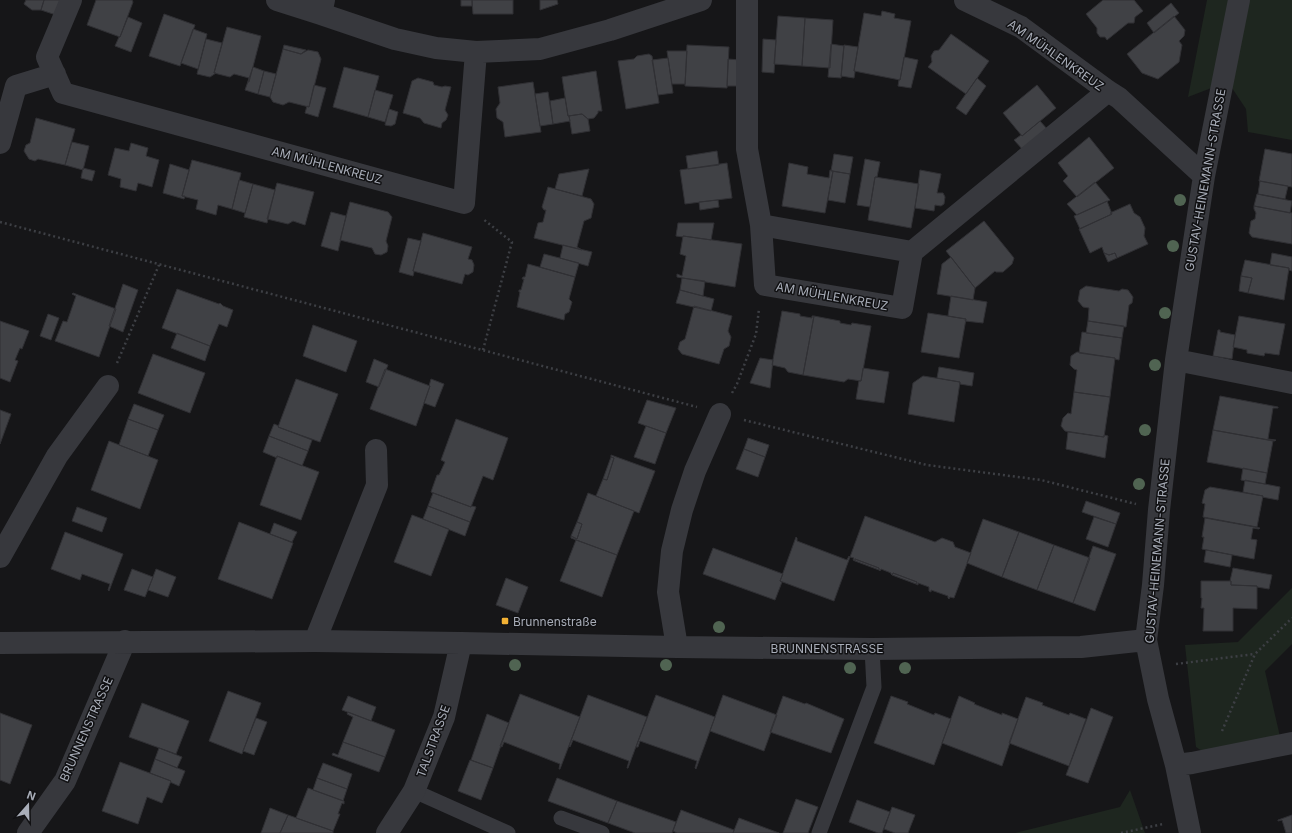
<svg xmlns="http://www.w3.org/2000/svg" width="1292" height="833" font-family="Inter,sans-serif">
<rect width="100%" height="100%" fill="#161618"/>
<path fill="#1e261f" d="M1207,0h23l-16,87 -26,10z
M1248,0h44v140l-44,-8 -2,-23 -14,-21z
M1292,588v56l-27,27 16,70 -73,14 -12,-8 -11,-102 53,-3z
M1130,790l15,43h-130l105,-26z"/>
<path fill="#404145" stroke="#303034" d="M26,0h18l-3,10h-9l-8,-6z
M44,0h17l-5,15 -15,-5z
M96,0h36l1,2 -13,35 -33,-12z
M461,0h11v6h-11z
M472,0h41v14h-40z
M540,0h17l1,4 -18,6z
M1103,0h31l9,11 -8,6 -1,6h-6l-21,17 -2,-3h-5l-3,-4v-5l-11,-14z
M1171,3l8,10 -25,20 -7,-10z
M882,11l13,3 -1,4 17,3 -11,59 -46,-9 10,-58 17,3z
M164,14l31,11 -15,41 -31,-10z
M778,16l27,2 -3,48 -28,-2z
M1174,16l11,14 -1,6 -5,5 3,4 -3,17 -21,17 -16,-6 -15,-19z
M128,17l14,6 -11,29 -16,-6 4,-9h1z
M805,18l28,2 -3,48 -28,-2z
M227,27l34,9 -12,46h-1l1,-4 -15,-4 -4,3 -16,-4z
M193,29l14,5 -9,35 -17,-6z
M951,34l38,27 -23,33 -38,-27 4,-5 -1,-6 3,-5 5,-1z
M206,39l16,4 -8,30h2l-6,4 -13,-3z
M763,39l13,1 -2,33 -12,-1z
M831,44l13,2 -3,32 -13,-1z
M284,45l22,5 -5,4 -18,-5z
M687,45l42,2 -2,41 -42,-2z
M844,45l14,2 -4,24 1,1 -1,6 -13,-2z
M283,49l18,5 7,-4 10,2 3,7 -12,48 -20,-5 -6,3 -10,-3 -3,-5z
M667,51h20l-2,33h-13z
M649,54l3,2 7,47 -33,6 -8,-48 16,-2 3,-3z
M904,57l14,3 -7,28 -13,-2 1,-6h1z
M668,58l5,35 -15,2 -6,-35z
M728,59l12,1 -1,26h-12z
M253,67l11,4 -6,23 -13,-4z
M344,67l35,9 -11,41 -35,-10z
M264,71l12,3 -6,23 -12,-3z
M596,71l6,40h-4v2l-4,5 -6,1 -6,-5 -14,2 -6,-39z
M418,78l15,4 1,3 8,2 3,-1 6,1 -6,23 3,5 -2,5 -4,3 -1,5 -17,-5 -4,-5 -17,-5 9,-32z
M977,78l9,8 -20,29 -10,-7z
M533,82l8,50 -36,5 -2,-15 -6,-4 -1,-9 4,-6 -2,-16z
M314,85l12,3 -8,29 -13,-4 2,-7 2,1z
M1037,85l19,23 -34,28 -19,-23z
M375,90l18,5 -8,27 -17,-5z
M548,92l5,32 -13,2 -5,-32z
M565,98l3,18h1l1,5 -17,3 -3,-23z
M389,109l9,3 -3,12 -4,2 -6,-1z
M582,114l6,5 2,12 -18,3 -3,-18z
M36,118l39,11 -10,36 -27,-6 -3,2 -6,-2 -5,-8 2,-6 4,-2z
M1040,121l8,9 -25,20 -9,-10 7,-5 1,1z
M1089,137l25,31 -37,29 -14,-16 5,-5 -10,-13z
M72,142l17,4 -6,24 -18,-5z
M131,143l17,5 -2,8 13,4 -7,27 -14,-4 -2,8 -16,-4 1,-8 -13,-4 7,-27 14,3z
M1265,149l27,5v33l-33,-6z
M717,151l2,14 -31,4 -2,-13z
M834,154l19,3 -3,17 -19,-3z
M865,159l15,3 -3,15h-2l-5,30 -13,-2z
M192,160l49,13 -9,36 -14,-4 -2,10 -20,-6 2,-9 -16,-4z
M727,163l5,35 -47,6 -5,-34z
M789,163l19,4 -1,7 22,4 1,-8 3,1 -8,42 -43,-7z
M170,164l19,6 -7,26h3l-1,3 -21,-6z
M83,168l12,3 -3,10 -11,-3z
M589,169l-7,27 -27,-7 4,-15z
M920,170l21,4 -4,19h6l2,4 -1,7 -3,2 -6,-1 -1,6 -19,-3z
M833,171l17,3 -5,29 -17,-3z
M875,177l44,7 -8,44 -43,-8z
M239,180l14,4 -8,29 -13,-4z
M1260,181l28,5 -3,13 -27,-5z
M1095,182l15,18 -33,15 -10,-11z
M277,183l37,9 -9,33 -12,-4 -5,3 -21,-5z
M253,184l22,6 -8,33 -23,-6z
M548,187l43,12 3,5 -3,14 -7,3 -7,26 5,3 -48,-12 4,-15 5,-1 3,-12h-2l-2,-3z
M1257,194l35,7 -2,12 -36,-7z
M718,200l1,7 -19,3 -1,-8z
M1107,201l5,13 -32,15 -6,-13z
M350,202l38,10 4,5 -6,24 2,5 -1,6 -6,3 -6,-1 -3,-6 -32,-8z
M1130,204l4,9 6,4 5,11 -1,8 4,8 -31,14 -2,-5 -6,2 -5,-2 -2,-6 -12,6 -11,-24 33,-15 -2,-1z
M1254,206l38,7v31l-40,-7 -3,-4 2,-12 4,-2 1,-6 -2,-4z
M331,212l15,4 -8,35 -17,-5z
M984,221l30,37 -2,6 -9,8h-7l-1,-1 -20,17 -29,-37z
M678,223h36l-3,17 -28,-4v1l-7,-1z
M423,233l49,14 -4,12 4,1 2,5 -1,7 -5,3 -3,-1 -3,10 -49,-13z
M683,236l59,8 -7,43 -58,-10v-3l5,2 4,-20 -6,-2z
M408,238l13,3 -8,30 1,1 -1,4 -14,-4z
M563,245l29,7 -4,14 -28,-8z
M1104,253l5,2 6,-2 2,5 -9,4z
M1272,253l20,4v14l-3,-1v-2l-19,-3z
M544,254l35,9 -4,14 -35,-10z
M951,257l24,31 -2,12 -36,-6 5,-30z
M1245,260l44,8 -5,32 -36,-7 4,-15 -11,-2z
M528,264l47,13 -6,22 3,3 -3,10 -4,2 -1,6 -47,-13 3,-15h-1v-2h2l3,-11h-2l1,-2h2z
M1241,276l11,2 -4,15 -9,-2z
M682,278l23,3 -2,15 -23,-6z
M123,284l15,6 -15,42 -14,-6z
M1086,286l33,5 3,-2 6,1 5,7 -1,6 -3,2 -3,22 -38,-6 1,-13 -6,-1 -5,-6 2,-11z
M177,289l42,15 1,-1 3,3 10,4 -6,17 -8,-3 -9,22 -48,-18z
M680,290l34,9 -3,12 -35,-8z
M73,293l43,16 -17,48 -44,-16 8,-20 4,1 9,-26 -4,-2z
M951,296l36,6 -4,21 -18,-2 1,-2 -18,-3z
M694,306l38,10 -4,15 3,6 -2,9 -5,3 -5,15 -37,-10 -4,-5 2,-7 5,-3z
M782,311l18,3v2l12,2v-2h2l-11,59 -15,-3 -3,-4 -13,-3z
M928,313l38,6 -7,39 -38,-6z
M48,314l11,4 -8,22 -11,-4z
M814,316l26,5v2l11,2 1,-2 19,3 -10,55 -13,-2 -4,3 -41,-7z
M1239,316l46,8 -6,31 -14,-2 -1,3 -17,-3v-3l-14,-3z
M0,321l29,10 -7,18 -2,-1 -5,12 3,1 -8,21 -10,-4z
M1088,321l36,5 -2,12 -36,-5z
M313,325l44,16 -11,31 -43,-16z
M1218,330h2v2l15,3 -3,24 -19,-3z
M1082,332l40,6 -3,22 -4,-1v-1l-36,-5z
M177,333l33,13 -5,15 -34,-13z
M1077,352l38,6 -5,39 -36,-5 3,-22 -3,-1 -4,-4 1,-9z
M153,354l52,19 -15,40 -52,-20z
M760,358l13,2 -3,28 -20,-5z
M374,359l14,6 -9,22 -13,-5z
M939,367l35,6 -2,13 -12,-2v-2l-23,-4z
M863,368l26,4 -5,31 -28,-4 3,-18h2z
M385,369l45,17 -14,40 -46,-17z
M923,376l37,6 -6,40 -46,-8 5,-31z
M296,379l42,15 -18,48 -42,-15z
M431,379l13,5 -9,23 -11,-4 6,-17h-1z
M1074,392l36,5 -6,40 -39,-6 -4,-5 2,-8 5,-5 3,1z
M1220,396l58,11v1h-5l-5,31 8,1 -1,1 -62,-11z
M647,400l29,8 -10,25 -28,-10z
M134,404l30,11 -6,15 -30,-11z
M0,410l11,4 -11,30z
M128,419l30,11 -10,26 -29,-11z
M456,419l52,19 -15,42 -10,-4 -12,31 -40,-15 6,-17h2l6,-13 -4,-2z
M274,424l5,2 -1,1 34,13 -4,11 -39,-15z
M646,426l20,7 -11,31 -21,-7z
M1213,430l60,11 -6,32 -60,-11z
M1068,432l36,5v-2l4,1 -3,22 -39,-9z
M269,436l39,15 -6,15 -25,-10v2l-14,-6z
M748,438l21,7 -4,12 -21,-8z
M109,441l49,19 -18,49 -49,-19z
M744,449l21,8 -7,20 -22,-8z
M611,455l44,16 -16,42 -43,-17 7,-17 4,1 7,-22 -3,-1z
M277,456l42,16 -18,48 -41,-15z
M611,457l3,1 -7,22 -4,-1z
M1243,468l24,5 -2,11 -24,-4z
M1245,480l35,7 -2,13 -16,-3 1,-1 -20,-4z
M1210,487l53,9 -6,31 -54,-10 2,-13 -3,-1 3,-13z
M433,493l38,14 1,-1 4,1 -6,15 -42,-16z
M588,493l46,18 -17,44 -46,-17v-2l6,3 5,-15 -5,-2z
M1086,501l34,12 -4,11 -34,-12z
M428,506l42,16 -5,14 -42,-17z
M77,507l30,11 -5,14 -30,-11z
M412,515l37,14 -18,47 -37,-14z
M865,516l70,26 7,-4 11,4 2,5 16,6 -17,45 -4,-1 -1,2 -1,-1v-2l-17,-6v2l-2,-1v-4l-11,-4v2l-2,-1 1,-2 -24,-9 -1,2 -1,-1v-1l-10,-4 -1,2 -1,-1v-2l-24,-9v2l-2,-1 1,-2 -4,-1z
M1094,517l22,7 -8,23 -22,-8z
M1205,518l55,10 -1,1 -6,-1 -2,11 6,1 -3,19 -52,-10 2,-12h-2z
M983,519l36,13 -17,45 -35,-14z
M239,522l54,21 -21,56 -54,-20z
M577,522l5,2 -5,15 -6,-3z
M274,523l23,9 -5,10 -22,-8z
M65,532l58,22 -14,37 -1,-1 2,-6 -28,-10 -2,6 -29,-11z
M1019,532l35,13 -17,45 -35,-13z
M796,537l1,1v3l50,19 2,-4 1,1 -16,44 -54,-20z
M576,540l41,15 -15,42 -42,-16z
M1054,545l36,13 -17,45 -36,-13z
M1093,546l23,8 -21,57 -22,-8z
M713,548l70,26 -3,7 2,1 -7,18 -72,-26z
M1206,550l26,5 -2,12 -26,-5z
M855,559l24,9v2l-24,-9z
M1233,568l39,7 -3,14 -12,-2v-1l-26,-1v-4h-1z
M132,569l21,8 -8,20 -21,-7z
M156,569l20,8 -8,20 -20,-7z
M893,573l24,9 -1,2 -24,-9z
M506,578l22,9 -10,26 -22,-8z
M1201,581h30v4l26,1v23l-24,-1v23h-30l1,-23h-3l1,-10h-1z
M228,691l33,12 -19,51 -33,-13z
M520,694l60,23 -20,52h-1l1,-5 -56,-22 -2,5 -2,-1z
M588,695l59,22 -19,51h-1l2,-7 -56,-21 -3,7 -1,-1z
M656,695l59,22 -19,52 -1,-1 2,-7 -57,-20 -2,6h-2z
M723,695l54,20 -13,36 -54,-20z
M348,696l28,11 -5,14 -29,-11z
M783,696l22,8 1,-1 38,16 -13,34 -61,-21z
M891,696l17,6 -1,2 27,11 1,-2 16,6 -17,46 -60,-22z
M959,696l16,7 -1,1 28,11v-2l16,6 -16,47 -60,-23z
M1026,697l17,6 -1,2 27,10 1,-2 16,6 -17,47 -60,-23z
M142,703l47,18 -13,33 -47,-17z
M1091,708l22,9 -25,66 -22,-8z
M348,712l47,18 -10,27 -42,-15 10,-25 -6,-3z
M0,713l32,12 -22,59 -10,-4z
M487,714l22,9 -16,45 -22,-8z
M256,718l11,4 -13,33 -11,-4z
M343,742l42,15 -6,15 -47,-17 1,-2 5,2z
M159,748l23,9 -5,11 -22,-9z
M155,759l30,12 -6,15 -9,-4 1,-1 -21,-8z
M470,760l23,8 -12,32 -23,-9z
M120,762l51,19 -9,22 -15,-6 -9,27 -36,-13z
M323,763l29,11 -5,15 -30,-11z
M317,778l30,11 -4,12 -30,-11z
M557,778l60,23 -9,22 -60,-22z
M308,788l36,13v3l-2,-1 -4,11h2l-7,17 -37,-13z
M796,799l22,8 -10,26h-25z
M857,800l33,12 -8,21h-4l-29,-11z
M617,801l59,21 -4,11h-37l-27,-10z
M892,807l23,8 -7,18h-13l-11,-4z
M270,808l18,7 -8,18h-19z
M681,810l53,20 -1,3h-56l-4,-2z
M288,815l45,16v2h-53z
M1292,815v18h-6l-4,-13 -4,1v-1z
M739,818l40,15h-46z"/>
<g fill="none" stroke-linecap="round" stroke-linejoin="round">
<path stroke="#3d3f44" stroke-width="2.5" stroke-dasharray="2 3" stroke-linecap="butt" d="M0,222l697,185
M483,350l29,-108 -29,-23
M117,363l42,-98
M732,393l5,-9 19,-50 3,-25
M744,420l183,45 114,15 95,24
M1176,664l79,-10
M1222,731l33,-77 37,-36
M1121,833l42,-9"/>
<path stroke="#37383d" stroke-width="15" d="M414,791l94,42
M561,818l41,15
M819,833l55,-146 -2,-38"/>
<path stroke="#37383d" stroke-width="22" d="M71,0l-24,57 16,36 401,110 12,-151 -40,-4 -41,-9 -74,-25 3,-14
M277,0l44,14
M747,0v149l14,76 4,60 137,23 10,-56 -151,-27
M965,0l56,27 87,64 11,7 85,78
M476,52l64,-3 70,-19 91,-30
M0,143l16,-57 39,-12
M912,252l196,-161
M1176,360l116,23
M0,557l57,-101 51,-70
M315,641l62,-156 -1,-35
M0,643l315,-2 146,2 216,4 195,2 209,-2 65,-7
M677,647l-9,-55 4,-41 10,-41 13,-39 25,-57
M1176,765l16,-2 100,-20
M28,833l37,-52 60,-140
M387,833l27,-42 30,-74 17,-74
M1190,833l-14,-68 -18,-66 -12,-59 7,-55 6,-75 17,-150 28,-184 35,-176"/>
</g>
<g fill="#506452">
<circle cx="1180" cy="200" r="6"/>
<circle cx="1173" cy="246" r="6"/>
<circle cx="1165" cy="313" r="6"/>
<circle cx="1155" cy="365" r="6"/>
<circle cx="1145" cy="430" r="6"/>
<circle cx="1139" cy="484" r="6"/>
<circle cx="719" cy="627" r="6"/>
<circle cx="515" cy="665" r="6"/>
<circle cx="666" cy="665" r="6"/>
<circle cx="850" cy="668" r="6"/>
<circle cx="905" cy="668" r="6"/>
</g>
<rect fill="#f2b134" stroke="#111113" stroke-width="1.5" x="501" y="617" width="8" height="8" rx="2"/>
<g text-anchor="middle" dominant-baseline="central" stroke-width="3" stroke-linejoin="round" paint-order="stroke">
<g font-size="12" fill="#a8adb8" stroke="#111113">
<text transform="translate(1056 55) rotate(35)">AM MÜHLENKREUZ</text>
<text transform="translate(327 165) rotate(15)">AM MÜHLENKREUZ</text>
<text transform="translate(1205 180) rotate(-80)">GUSTAV-HEINEMANN-STRASSE</text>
<text transform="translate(832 296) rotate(10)">AM MÜHLENKREUZ</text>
<text transform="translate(1157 551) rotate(-85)">GUSTAV-HEINEMANN-STRASSE</text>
<text x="827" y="648">BRUNNENSTRASSE</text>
<text transform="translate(86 729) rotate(-66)">BRUNNENSTRASSE</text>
<text transform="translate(433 741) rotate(-70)">TALSTRASSE</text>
</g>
<g font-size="12" fill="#a8adb8" stroke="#111113" text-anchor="start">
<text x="513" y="621">Brunnenstraße</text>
</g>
</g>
<g transform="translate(28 805) rotate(20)" stroke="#111113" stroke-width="3" paint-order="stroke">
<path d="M0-3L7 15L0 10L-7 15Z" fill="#a8adb8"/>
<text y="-6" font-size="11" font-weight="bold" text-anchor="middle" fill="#a8adb8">N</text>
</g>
</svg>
